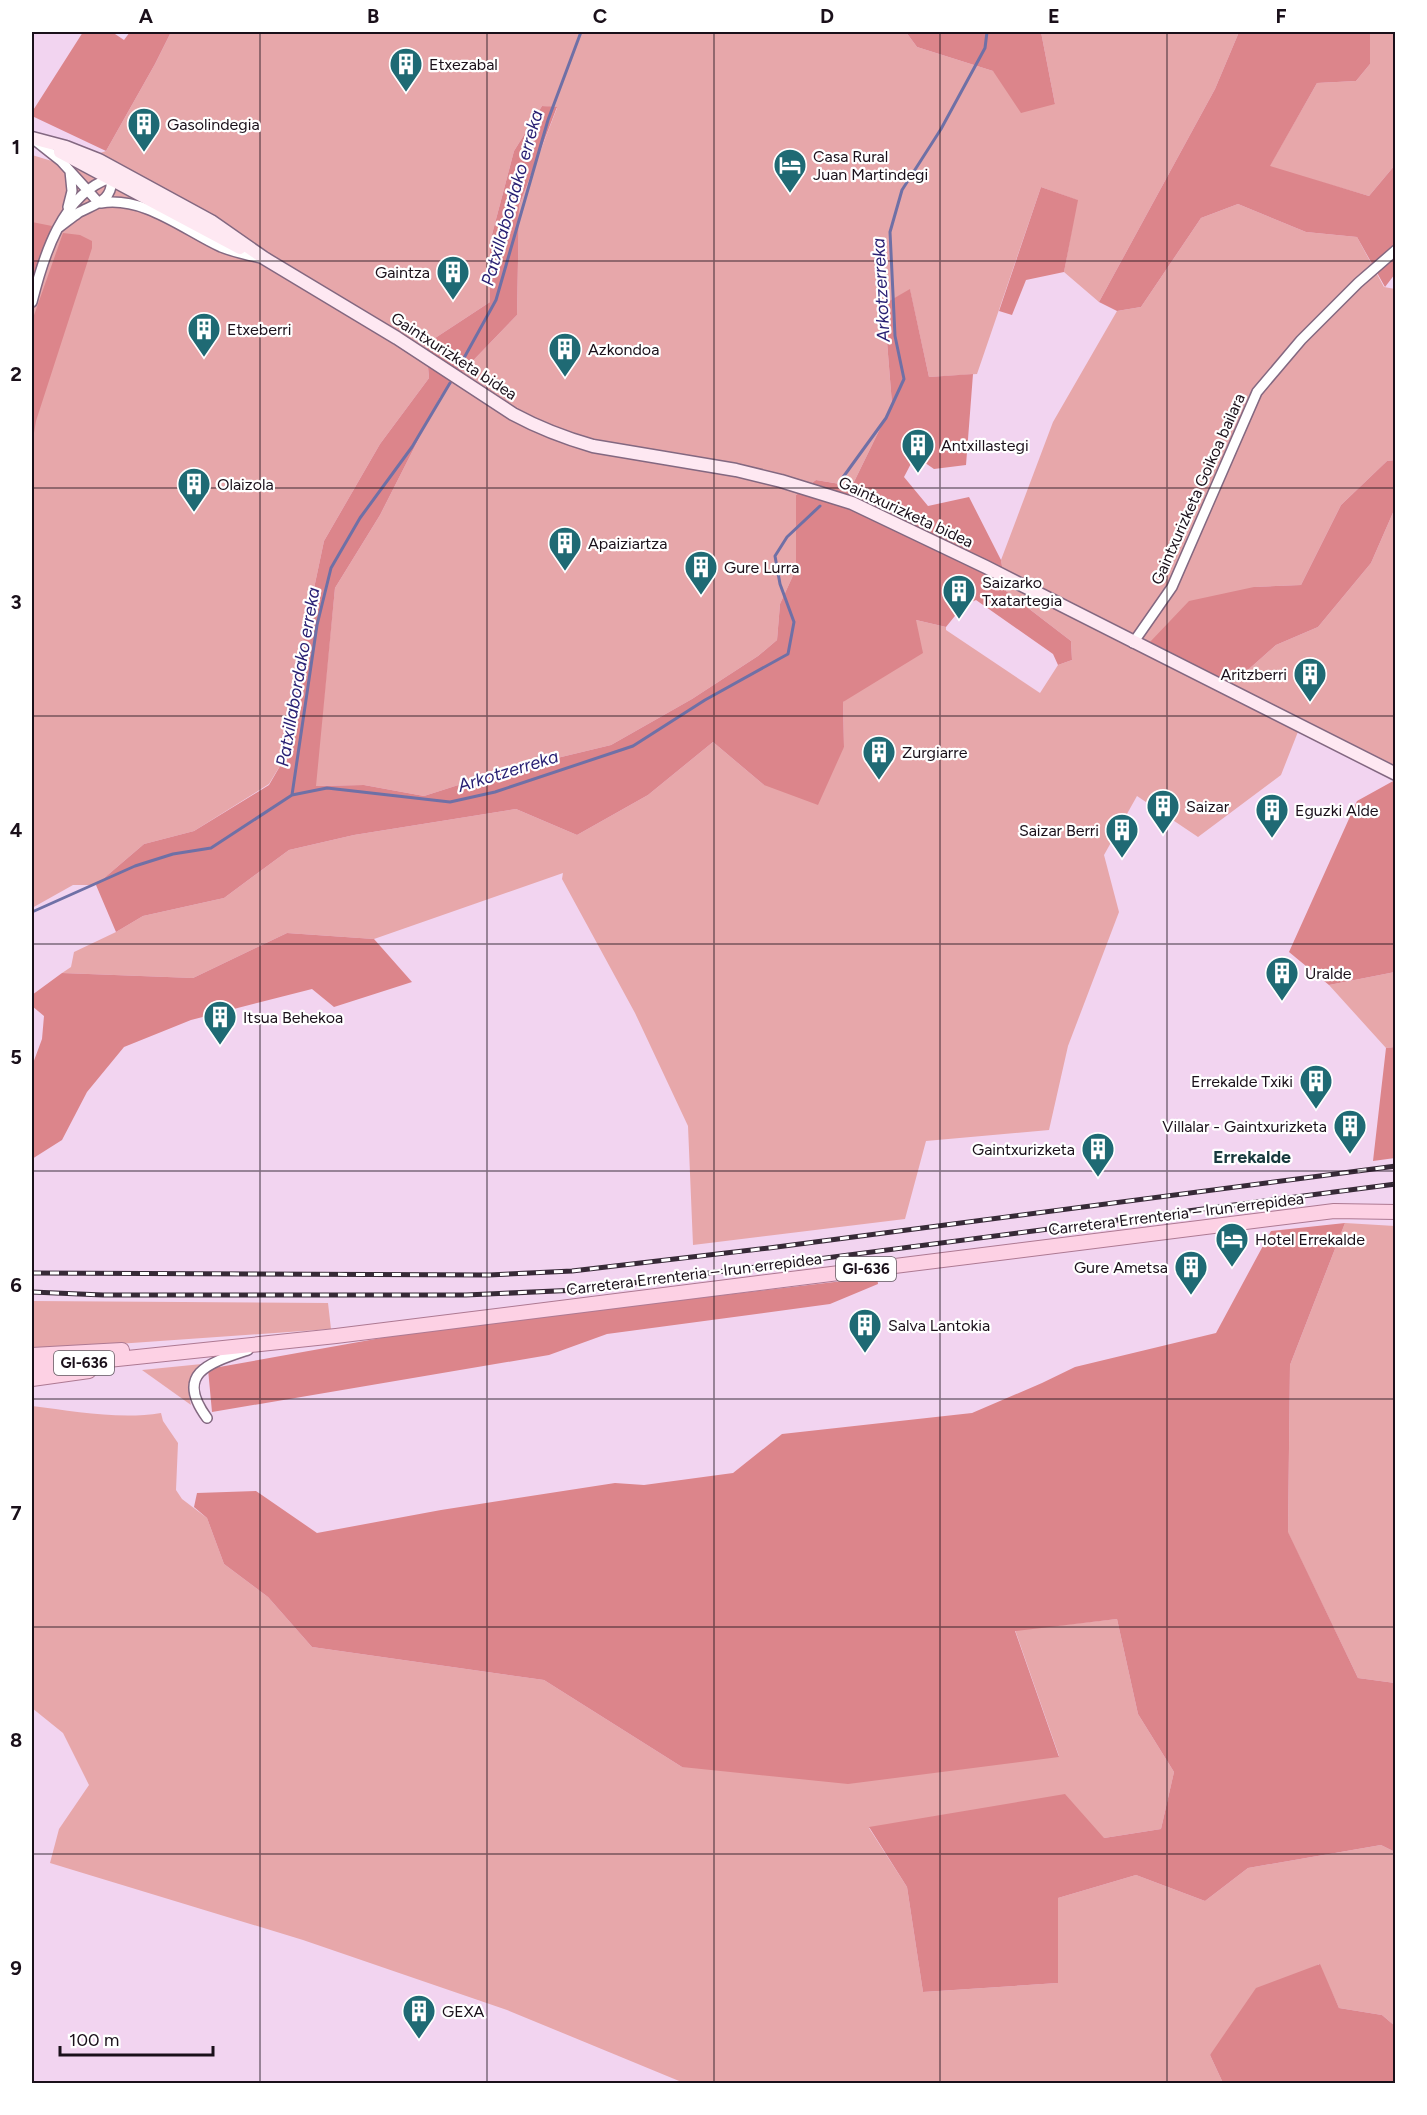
<svg xmlns="http://www.w3.org/2000/svg" width="1427" height="2115" font-family="Figtree,sans-serif">
<rect width="100%" height="100%" fill="#f2d4f0"/>
<path fill="#e7a7aa" d="M171,32h735l11,15 76,24 62,33 -14,-72h198l-24,57 -116,213 -35,-30 13,-72 -36,-13 -64,187 -48,3 -19,-87 -26,14 8,100 -40,82 -36,-6 -20,15v74l-16,35 -3,36 -19,16 -66,43 -81,46 -112,27 -75,24 -60,-11 -49,1 20,-198 45,-73 60,-118 24,-27 53,-55 2,-109 38,-98 -15,-2 -28,45 -24,91v60l-64,42 3,34 -49,66 -56,97 -23,109 -14,104 -18,30 -75,47 -50,13 -48,41h-23l-41,23v-753l33,10 41,-14 49,-87z
M1370,32h25v133l-26,31 -100,-29 48,-84 39,-2 14,-17z
M1238,204l68,28 51,5 27,50 11,2v171l-8,1 -46,44 -40,80 -47,2 -22,97 44,-39 42,-18 53,-64 24,-55v269l-92,-58 -22,56 -83,62 -61,-41 -33,59 15,57 -51,134 -19,84 -123,11 -21,78 -212,26 -5,-119 -53,-113 -73,-134 1,-6 -189,66 -87,-6 -94,45 -131,-5 9,-6 3,-15 42,-20 27,-16 81,-18 65,-48 65,-15 162,-26 61,26 71,-40 65,-53 51,43 80,-38 -1,-45 73,-82 30,7v3l94,63 18,-28 14,-5 -1,-19 -65,-50 -5,-31 52,-138 64,-111 24,-4 60,-89z
M1395,972v75l-9,1 -57,-63z
M1345,1223l50,3v457l-37,-5 -70,-145 2,-168z
M32,1301l296,2 3,26 -299,21z
M202,1364c-14,12 -15,23 -11,41l-49,-35z
M32,1406c42,5 87,14 129,7l2,8 15,22 -2,47 6,9 25,19 17,46 44,33 44,50 232,33 138,87 377,-11 -44,-126 102,-11 21,95 36,58 -13,57 -57,9 -235,-10 38,59 16,105 135,-9v-85l78,-23 69,26 43,-33 133,-23 14,7v174l-13,-11 -43,-7 -20,-44 -109,91 13,28h-539l-177,-73 -204,-70 -253,-77 9,-34 30,-44 -26,-52 -31,-25z"/>
<path fill="#dc858b" d="M83,32h29l12,8 6,-8h41l-16,32 -49,87 -74,-35v-4z
M906,32h135l14,72 -34,9 -28,-42 -76,-24z
M1239,32h131v32l-14,17 -39,2 -47,83 99,30 26,-31v109l-10,13 -28,-50 -51,-5 -68,-28 -37,14 -60,89 -24,4 -18,-9 116,-213z
M542,106l15,1 -38,99 -2,109 -53,55 -24,27 -60,118 -45,73 -19,198 48,-1 60,11 75,-24 112,-27 81,-46 66,-43 19,-16 3,-36 16,-35v-74l20,-15 36,6 40,-82 -8,-100 26,-15 19,88 44,-3 -7,91 -32,4 -19,-13 -11,21 24,29 41,-9 32,63 5,31 65,50 1,19 -14,5 -5,-11 -77,-54 -13,6 -17,21 -30,-7 7,33 -80,49 1,45 -26,58 -54,-20 -51,-43 -65,53 -71,40 -61,-26 -162,26 -65,15 -65,48 -81,18 -27,16 -20,-47 48,-41 50,-13 75,-46 18,-31 14,-104 23,-109 56,-97 49,-66 -3,-34 64,-42v-60l24,-91z
M1041,187l37,13 -14,72 -38,8 -14,35 -13,-4z
M32,222l20,4 -20,69z
M63,233l17,2 12,6v7l-56,173 -4,24v-124z
M1395,460v48l-24,55 -53,64 -42,18 -44,39 -82,-42 39,-41 65,-14 47,-2 40,-80 46,-44z
M1395,780v192l-66,13 -40,-33 68,-151z
M287,933l87,6 38,43 -78,25 -22,-18 -121,31 -67,27 -37,45 -25,48 -30,19v-93l10,-27 2,-23 -12,-10v-11l30,-22 131,5z
M1395,1047v111l-22,3 13,-113z
M1345,1223l-55,142 -2,167 70,146 37,5v169l-14,-7 -133,23 -43,33 -69,-26 -78,23v85l-135,9 -16,-105 -38,-60 196,-33 39,44 57,-9 13,-57 -36,-58 -21,-95 -102,12 44,126 -211,27 -166,-17 -138,-87 -232,-33 -44,-50 -44,-33 -17,-46 -13,-11 3,-14 59,-2 61,42 124,-23 174,-27 29,2 89,-12 49,-39 190,-21 70,-30 33,-16 141,-34 55,-102z
M877,1277l1,7 -48,20 -223,30 -58,21 -337,57 -4,-43 212,-38z
M1320,1964l19,44 43,7 13,11v57h-172l-13,-28 46,-67z"/>
<g fill="none" stroke-linecap="round" stroke-linejoin="round">
<path stroke="#6f70a6" stroke-width="3" d="M459,367l37,-67 52,-180 33,-88
M841,480l45,-62 18,-39 -9,-43 -5,-104 12,-42 39,-61 44,-81 2,-16
M292,795l25,-170 14,-57 29,-50 52,-71 38,-64
M32,912l103,-46 38,-12 38,-6 81,-53 35,-7 123,14 45,-10 138,-46 72,-46 83,-46 6,-32 -14,-38 -5,-28 12,-19 33,-31"/>
<g stroke="#836881" stroke-width="12">
<path id="minor" d="M37,142l24,19 38,42
M101,203c43,-7 83,27 120,44 13,5 26,8 40,11
M68,207l4,-16 -2,-20
M32,302c11,-44 30,-109 79,-124 3,23 -17,26 -33,35 -7,5 -13,10 -20,15
M1133,643l39,-56 85,-195 44,-52 57,-57 38,-33
M207,1418c-33,-45 2,-55 41,-68"/>
</g>
<g stroke="#836881" stroke-width="15">
<path id="secondary" d="M32,138l34,9 33,13 112,61 53,37 133,80 116,76c26,14 52,24 80,32l143,24 45,11 71,22 134,64 410,207
M60,152l180,96"/>
</g>
<g stroke="#ad7992" stroke-width="16">
<path id="primary" d="M32,1355l90,-5
M32,1368l304,-32 998,-125 62,1
M32,1379l57,-8"/>
</g>
<use href="#minor" stroke="#fff" stroke-width="9"/>
<use href="#secondary" stroke="#fee8f2" stroke-width="12"/>
<use href="#primary" stroke="#fdd1e4" stroke-width="14"/>
<g stroke="#372a37" stroke-width="5">
<path id="rail" d="M32,1273l457,2 83,-4 197,-23 627,-82
M32,1292l71,3h363l112,-5 818,-106"/>
</g>
<use href="#rail" stroke="#fff" stroke-width="3" stroke-dasharray="9" stroke-linecap="butt"/>
</g>
<path fill="none" stroke="#1a101a" stroke-width="1.5" stroke-opacity="0.55" d="M260,32v2052M487,32v2052M714,32v2052M940,32v2052M1167,32v2052M32,261h1364M32,488h1364M32,716h1364M32,944h1364M32,1171h1364M32,1399h1364M32,1627h1364M32,1854h1364"/>
<defs>
<g id="building-pin" transform="scale(1.725)"><path d="M0 17L-7.5 6A9.5 9.5 0 1 1 7.5 6Z" fill="#1f6a74" stroke="#fff"/><path d="M-4-6H4V6H1V3H-1V6H-4ZM-2.5-4.3h1.7v1.8h-1.7ZM.8-4.3h1.7v1.8H.8ZM-2.5-1h1.7V.8h-1.7ZM.8-1h1.7V.8H.8Z" fill="#fff"/></g>
<g id="hotel-pin" transform="scale(1.725)"><path d="M0 17L-7.5 6A9.5 9.5 0 1 1 7.5 6Z" fill="#1f6a74" stroke="#fff"/><path d="M-6-4.5h1.5V1H6V5H4.5V3h-9V5H-6ZM-4 0a1.8 1.8 0 1 1 3.6 0ZM.5 0V-2.5h3Q6-2.5 6 0Z" fill="#fff"/></g>
</defs>
<g fill-rule="evenodd">
<use href="#building-pin" x="406" y="64"/>
<use href="#building-pin" x="144" y="124"/>
<use href="#hotel-pin" x="790" y="165"/>
<use href="#building-pin" x="453" y="272"/>
<use href="#building-pin" x="204" y="329"/>
<use href="#building-pin" x="565" y="349"/>
<use href="#building-pin" x="918" y="445"/>
<use href="#building-pin" x="194" y="484"/>
<use href="#building-pin" x="565" y="543"/>
<use href="#building-pin" x="701" y="567"/>
<use href="#building-pin" x="959" y="591"/>
<use href="#building-pin" x="1310" y="674"/>
<use href="#building-pin" x="879" y="752"/>
<use href="#building-pin" x="1163" y="806"/>
<use href="#building-pin" x="1272" y="810"/>
<use href="#building-pin" x="1122" y="830"/>
<use href="#building-pin" x="1282" y="973"/>
<use href="#building-pin" x="220" y="1017"/>
<use href="#building-pin" x="1316" y="1081"/>
<use href="#building-pin" x="1350" y="1126"/>
<use href="#building-pin" x="1098" y="1149"/>
<use href="#hotel-pin" x="1232" y="1239"/>
<use href="#building-pin" x="1191" y="1267"/>
<use href="#building-pin" x="865" y="1325"/>
<use href="#building-pin" x="419" y="2011"/>
</g>
<g text-anchor="middle" dominant-baseline="central" stroke-width="4.5" stroke-linejoin="round" paint-order="stroke">
<g fill="#fff" stroke="#5f585f" stroke-width="1.5">
<rect x="836" y="1257" width="60" height="24" rx="4.5"/>
<rect x="54" y="1351" width="60" height="24" rx="4.5"/>
</g>
<g font-size="15" font-weight="bold" fill="#1a101a">
<text x="866" y="1269">GI-636</text>
<text x="84" y="1363">GI-636</text>
</g>
<g font-size="16" fill="#1a101a" stroke="#fff" text-anchor="start">
<text x="429" y="64">Etxezabal</text>
<text x="167" y="124">Gasolindegia</text>
<text x="813" y="156">Casa Rural<tspan x="813" dy="18">Juan Martindegi</tspan></text>
<text x="430" y="272" text-anchor="end">Gaintza</text>
<text x="227" y="329">Etxeberri</text>
<text x="588" y="349">Azkondoa</text>
<text x="941" y="445">Antxillastegi</text>
<text x="217" y="484">Olaizola</text>
<text x="588" y="543">Apaiziartza</text>
<text x="724" y="567">Gure Lurra</text>
<text x="982" y="582">Saizarko<tspan x="982" dy="18">Txatartegia</tspan></text>
<text x="1287" y="674" text-anchor="end">Aritzberri</text>
<text x="902" y="752">Zurgiarre</text>
<text x="1186" y="806">Saizar</text>
<text x="1295" y="810">Eguzki Alde</text>
<text x="1099" y="830" text-anchor="end">Saizar Berri</text>
<text x="1305" y="973">Uralde</text>
<text x="243" y="1017">Itsua Behekoa</text>
<text x="1293" y="1081" text-anchor="end">Errekalde Txiki</text>
<text x="1327" y="1126" text-anchor="end">Villalar - Gaintxurizketa</text>
<text x="1075" y="1149" text-anchor="end">Gaintxurizketa</text>
<text x="1255" y="1239">Hotel Errekalde</text>
<text x="1168" y="1267" text-anchor="end">Gure Ametsa</text>
<text x="888" y="1325">Salva Lantokia</text>
<text x="442" y="2011">GEXA</text>
</g>
<g font-size="16" fill="#1a101a" stroke="#fff">
<text transform="translate(454 356) rotate(33)">Gaintxurizketa bidea</text>
<text transform="translate(1198 489) rotate(-66)">Gaintxurizketa Goikoa bailara</text>
<text transform="translate(906 512) rotate(25)">Gaintxurizketa bidea</text>
<text transform="translate(1176 1214) rotate(-7)">Carretera Errenteria – Irun errepidea</text>
<text transform="translate(694 1274) rotate(-7)">Carretera Errenteria – Irun errepidea</text>
</g>
<g font-size="18" font-style="italic" fill="#281f73" stroke="#fff">
<text transform="translate(512 198) rotate(-74)">Patxillabordako erreka</text>
<text transform="translate(881 290) rotate(-93)">Arkotzerreka</text>
<text transform="translate(298 677) rotate(-80)">Patxillabordako erreka</text>
<text transform="translate(508 771) rotate(-17)">Arkotzerreka</text>
</g>
<g font-size="18" font-weight="bold" fill="#17393e" stroke="#fff">
<text x="1252" y="1157">Errekalde</text>
</g>
</g>
<rect width="1427" height="2115" fill="none" stroke="#ffffff" stroke-width="66"/>
<path d="M60 2046v9h153v-9" fill="none" stroke="#1a101a" stroke-width="3"/>
<text x="69" y="2046" font-size="18" fill="#1a101a" stroke="#ffffff" stroke-width="4.5" paint-order="stroke">100 m</text>
<rect x="33" y="33" width="1361" height="2049" fill="none" stroke="#1a101a" stroke-width="2"/>
<g font-size="20" text-anchor="middle" font-weight="bold" fill="#1a101a">
<text x="146" y="23">A</text>
<text x="373" y="23">B</text>
<text x="600" y="23">C</text>
<text x="827" y="23">D</text>
<text x="1054" y="23">E</text>
<text x="1281" y="23">F</text>
<text x="16" y="154">1</text>
<text x="16" y="381">2</text>
<text x="16" y="609">3</text>
<text x="16" y="837">4</text>
<text x="16" y="1064">5</text>
<text x="16" y="1292">6</text>
<text x="16" y="1520">7</text>
<text x="16" y="1747">8</text>
<text x="16" y="1975">9</text>
</g>
</svg>
